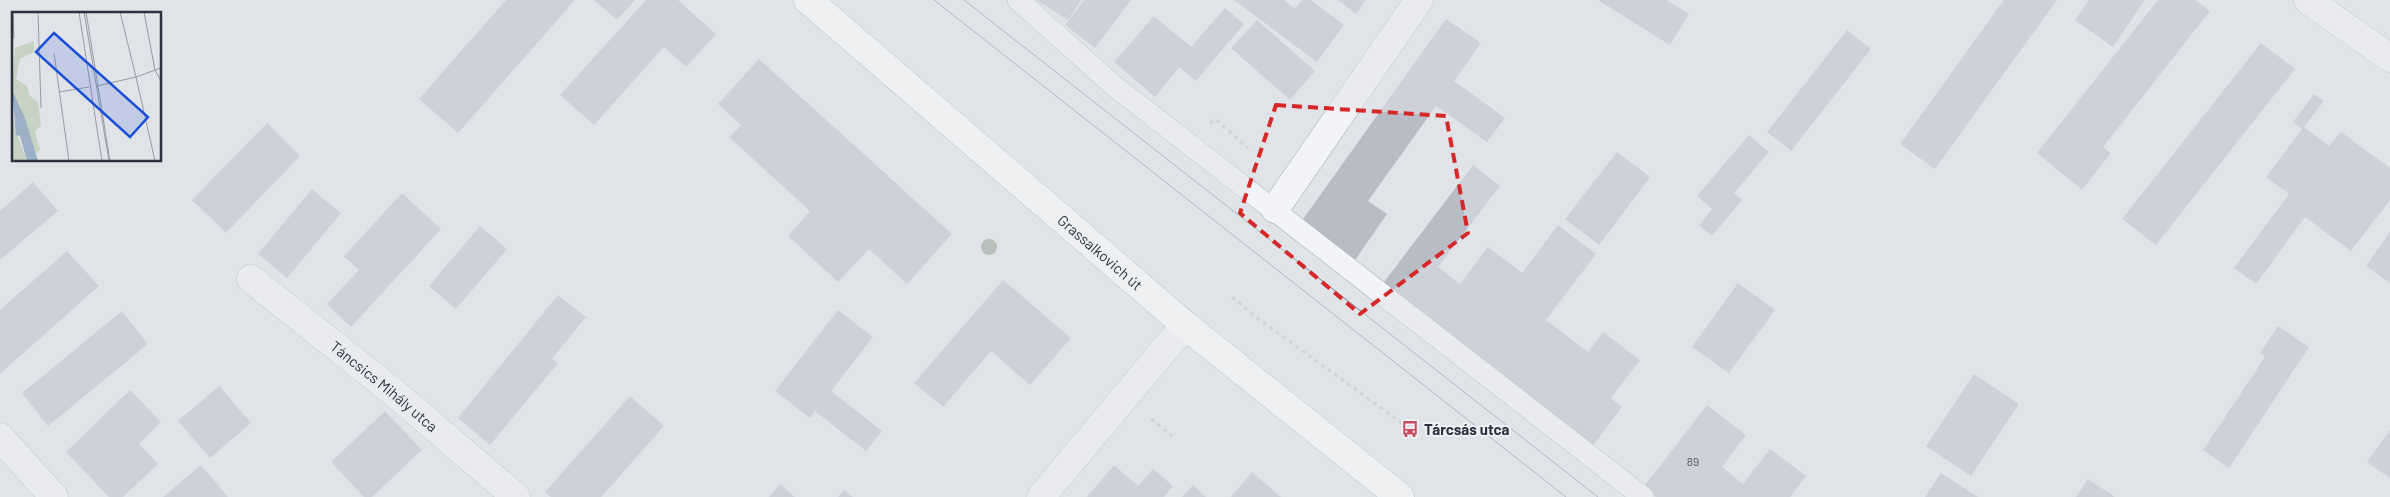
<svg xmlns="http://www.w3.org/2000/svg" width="2390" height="497" font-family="Barlow,sans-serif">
<rect width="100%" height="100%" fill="#e0e3e8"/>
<path fill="#b8bdc5" d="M506,0h69l-117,133 -39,-34z
M594,0h41l-18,20z
M646,0h32l38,34 -30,33 -22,-20 -70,78 -34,-30z
M1036,0h45l-13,20z
M1084,0h47l-36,48 -30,-23z
M1234,0h50l11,9 7,-9h9l33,25 -27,37z
M1338,0h28l-10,14z
M1598,0h68l23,14 -19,31z
M2004,0h53l-122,169 -35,-25z
M2089,0h56l-32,47 -38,-27z
M2158,0h37l15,11 -107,136 8,6 -29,37 -45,-37z
M1225,8l19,16 -48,57 -17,-14 -24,30 -41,-35 40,-46 37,31z
M1446,19l35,24 -27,38 51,37 -18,24 -51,-36 -68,95 19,13 -32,46 -54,-38z
M1257,20l58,51 -25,29 -59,-52z
M1847,30l24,19 -80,102 -24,-19z
M2261,43l34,26 -139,176 -34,-26z
M759,59l193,175 -45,50 -38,-35 -31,33 -50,-46 22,-25 -81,-74 12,-12 -23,-21z
M2314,94l10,7 -20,26 25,19 12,-14 49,36v32l-39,51 -46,-34 -49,67 -22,-16 55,-74 -23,-17 36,-48 -9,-7z
M267,123l33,33 -74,77 -34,-33z
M1749,135l20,17 -35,41 8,7 -30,36 -13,-11 13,-16 -15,-13z
M1617,152l33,25 -51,68 -34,-26z
M1473,165l27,21 -62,81 22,17 28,-37 34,26 36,-48 38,29 -50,66 42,32 15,-20 37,28 -29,38 11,9 -30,40 -211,-161z
M33,182l25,29 -58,49v-49z
M312,189l29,24 -54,65 -29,-24z
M402,193l39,36 -90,98 -24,-23 32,-34 -15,-14z
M480,226l27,23 -51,60 -27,-23z
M2390,232v51l-24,-17z
M67,251l32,35 -99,88v-64z
M1003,280l68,58 -41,47 -39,-34 -48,56 -29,-24z
M1738,283l37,27 -46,63 -37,-26z
M558,295l28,22 -34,42 6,4 -68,82 -32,-27z
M838,310l35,27 -42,54 51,40 -16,20 -51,-40 -5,7 -35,-27z
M122,311l26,33 -100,82 -26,-33z
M2278,326l31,21 -80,121 -26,-18 62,-93 -5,-4z
M1974,374l45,30 -48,72 -45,-30z
M219,386l32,37 -41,35 -32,-37z
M130,390l31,32 -22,22 19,20 -35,33h-14l-43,-45z
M630,396l34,30 -63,71h-50l-6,-5z
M1707,405l39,30 -24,32 21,17 27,-35 36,27 -16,21h-134l-13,-9z
M385,411l37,39 -50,47h-8l-33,-35z
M2390,430v48l-23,-16z
M201,465l27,32h-65z
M1114,465l24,21 15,-17 20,17 -9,11h-77z
M1252,472l29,25h-50z
M1941,473l37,24h-53z
M2088,479l27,18h-39z
M780,484l15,13h-26z
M1193,485l13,12h-24z
M844,490l9,7h-15z"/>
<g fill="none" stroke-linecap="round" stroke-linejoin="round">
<g stroke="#a6aab2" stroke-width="22">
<path id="service" d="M1018,0l95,85 530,412"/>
</g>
<g stroke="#a6aab2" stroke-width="29">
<g id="minor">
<path d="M1275,209l144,-209"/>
<path id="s1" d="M251,279l141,112 124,106"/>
<path d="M0,437l54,60"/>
<path d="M1041,497l144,-172"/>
</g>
</g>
<g stroke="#a6aab2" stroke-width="29">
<path id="tertiary" d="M2308,0l82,58"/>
</g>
<g stroke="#a0a8b3" stroke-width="29">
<g id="primary">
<path id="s2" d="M808,0l377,325 215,172"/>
</g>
</g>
<path stroke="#bfc1c7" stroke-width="3" stroke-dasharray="4 4" stroke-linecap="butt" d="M1210,123l5,-4 33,29
M1232,297l24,20 154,112
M1151,419l21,17"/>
<use href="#service" stroke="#f3f4f7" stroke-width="21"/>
<use href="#minor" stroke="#f3f4f7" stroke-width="28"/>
<use href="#tertiary" stroke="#f3f4f7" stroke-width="28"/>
<use href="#primary" stroke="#fff" stroke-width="28"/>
<path stroke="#7b8391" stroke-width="1" d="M934,0l632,497
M964,0l634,497"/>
</g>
<circle fill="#879887" cx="989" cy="247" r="8"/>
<path d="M0 0H2390V497H0ZM1276,105l170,11 22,117 -108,81 -120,-101z" fill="#e0e3e8" fill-opacity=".55" fill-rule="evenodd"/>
<path fill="none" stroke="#d62828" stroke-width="4" stroke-dasharray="10 6" stroke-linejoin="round" d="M1276,105l170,11 22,117 -108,81 -120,-101z"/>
<defs>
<g id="bus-bare" transform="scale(1.35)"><path d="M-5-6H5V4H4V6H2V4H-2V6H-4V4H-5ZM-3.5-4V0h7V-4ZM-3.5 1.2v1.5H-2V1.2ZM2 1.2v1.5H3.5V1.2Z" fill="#c64d5e" stroke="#f0f2f6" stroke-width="2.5" paint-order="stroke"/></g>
</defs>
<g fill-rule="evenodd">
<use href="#bus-bare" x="1410" y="429"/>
</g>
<g text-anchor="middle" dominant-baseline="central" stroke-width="4" stroke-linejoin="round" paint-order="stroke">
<g font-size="12" fill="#4e5460">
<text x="1693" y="461">89</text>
</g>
<g font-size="15" fill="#2a313f" stroke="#f0f2f6">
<text stroke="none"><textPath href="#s2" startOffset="386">Grassalkovich út</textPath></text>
<text stroke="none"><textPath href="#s1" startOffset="171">Táncsics Mihály utca</textPath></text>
</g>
<g font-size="15" font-weight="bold" fill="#2a313f" stroke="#f0f2f6" text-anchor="start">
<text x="1424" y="429">Tárcsás utca</text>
</g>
</g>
<g transform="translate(12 12)">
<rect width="149" height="149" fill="#e0e3e8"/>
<path d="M22,29v11l-14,7 -4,20 11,7 3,10 8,6 3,23 -6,7 5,18 -4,3 -24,-63 3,-42zM0,100l4,19 11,30h-15z" fill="#c6d2c2"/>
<path d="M0,78l13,28 13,43h-11l-7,-25 -4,-1z" fill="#9db1c6"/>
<path fill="none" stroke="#979ca4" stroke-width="1" d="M1,0l1,26M26,0l3,96M67,0l23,149M72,0l25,149M74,0l24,149M108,0l16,65 25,-9M132,0l11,58 6,11M42,41l15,108M85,74l39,-9 19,84M47,80l30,-5"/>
<path fill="#1d4ed8" fill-opacity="0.15" stroke="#1d4ed8" stroke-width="2.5" d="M42,21l94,84 -18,20 -94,-85z"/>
<rect width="149" height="149" fill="none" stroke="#2a313f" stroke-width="2.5"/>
</g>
</svg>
